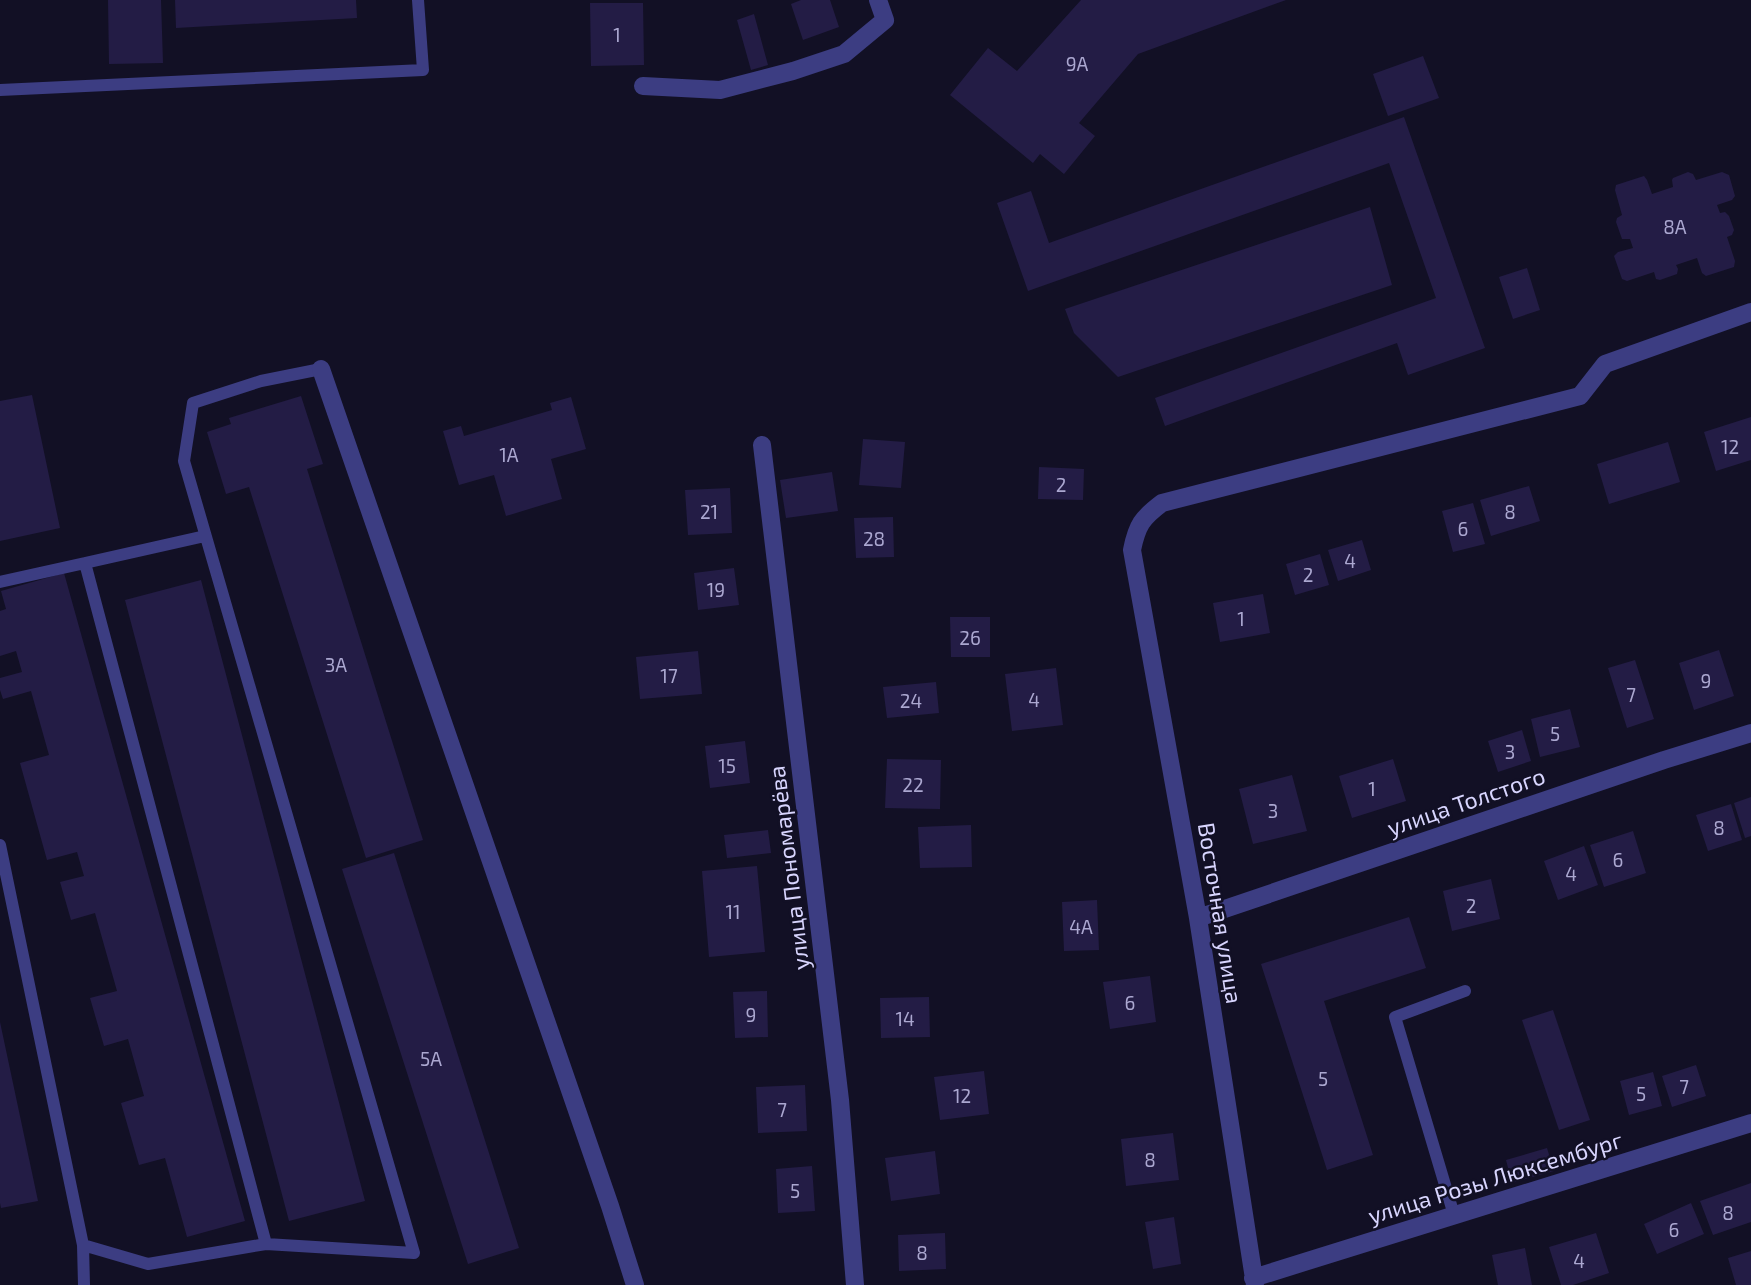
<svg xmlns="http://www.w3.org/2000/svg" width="1751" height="1285" font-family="'Exo 2',sans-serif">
<rect width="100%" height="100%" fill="#121025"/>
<path fill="#231c45" d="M108,0h53l2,63 -54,1z
M175,0h181l1,18 -181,10z
M801,0h29l9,27 -36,13 -12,-36z
M1081,0h205l-148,54 -59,69 16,13 -31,38 -24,-20 -7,9 -83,-68 38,-47 29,23z
M590,3h53l1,62 -53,1z
M754,14l14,51 -17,5 -14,-50z
M1423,56l16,42 -51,18 -15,-42z
M1404,117l81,231 -77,27 -11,-32 -232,83 -10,-28 281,-100 -47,-135 -361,128 -31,-88 34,-12 18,52z
M1688,172l5,2 3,6 26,-8 7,3 6,21 -3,4 -15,5 3,8 5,-1 4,4 5,14 -2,5 -5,2 8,24 -1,6 -28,9 -4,-3 -5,-15 -21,7 2,4 -1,5 -17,6 -4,-1 -2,-7 -27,9 -5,-2 -8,-23 4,-4 15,-4 -3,-9h-8l-6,-17 1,-4 5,-3 -7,-25 1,-5 28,-9 3,4 5,14 21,-7 -1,-7 1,-2z
M1370,207l22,78 -274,92 -44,-44 -9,-24z
M1527,268l13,42 -27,9 -14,-42z
M32,395l28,133 -60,13v-140z
M301,396l22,68 -16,5 116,371 -57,18 -117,-371 -23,7 -19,-62 24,-8 -2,-6z
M571,397l15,52 -35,10 11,40 -56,17 -12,-41 -35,10 -16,-54 18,-5 3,10 88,-26 -2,-7z
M1751,417v43l-35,11 -12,-39z
M863,439l42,3 -4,46 -42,-3z
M1668,442l12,40 -71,22 -12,-40z
M1039,467l45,2 -1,31 -45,-1z
M832,472l6,39 -52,7 -6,-38z
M1529,486l11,35 -49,15 -11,-36z
M730,488l2,45 -44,2 -3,-45z
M1473,503l12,41 -32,8 -11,-41z
M893,517l1,40 -38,1 -2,-40z
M1362,540l9,30 -33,11 -10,-31z
M1320,554l9,31 -34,10 -9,-31z
M734,568l5,37 -41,5 -4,-37z
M64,573l181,648 -58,16 -22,-79 -26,7 -18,-62 23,-7 -16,-57 -24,7 -14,-48 27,-7 -22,-78 -24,7 -11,-38 24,-6 -7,-24 -30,8 -27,-97 29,-8 -18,-64 -28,8 -3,-9v-12l22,-6 -6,-21 -16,5v-45l6,-2 -5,-18z
M201,580l164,621 -76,20 -164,-621z
M1263,594l7,39 -50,9 -7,-39z
M950,617h40v40h-39z
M1719,650l15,46 -40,14 -15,-47z
M698,651l4,43 -62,5 -4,-42z
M1635,660l19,59 -27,9 -19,-60z
M1056,668l7,57 -51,6 -7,-57z
M936,682l3,31 -52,5 -4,-31z
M1570,709l10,38 -40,10 -9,-38z
M1522,730l9,31 -33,11 -10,-31z
M745,741l5,42 -40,5 -5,-42z
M887,759l54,1 -1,49 -55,-1z
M1393,759l13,42 -54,17 -13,-42z
M1292,775l15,56 -54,13 -14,-55z
M1751,797v39l-6,2 -11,-35z
M1731,804l11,36 -34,11 -12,-36z
M971,825l1,42 -52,1 -2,-41z
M768,830l3,23 -44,5 -3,-23z
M1633,831l13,42 -42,14 -14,-42z
M1584,846l14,39 -40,15 -14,-39z
M394,853l125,395 -51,16 -126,-395z
M757,866l8,86 -56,5 -7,-86z
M1491,879l9,40 -48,12 -9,-40z
M1097,900l2,50 -35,1 -2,-49z
M1409,917l17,51 -102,33 49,154 -46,15 -66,-206z
M1150,976l6,46 -46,7 -7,-47z
M767,991l1,46 -33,1 -2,-46z
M929,997l1,40 -49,1 -1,-40z
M1553,1010l37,110 -31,10 -37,-110z
M0,1022l38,179 -37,7 -1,-5z
M1696,1065l10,31 -34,11 -10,-31z
M984,1071l5,43 -49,6 -6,-43z
M1653,1072l9,34 -33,9 -9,-34z
M805,1085l2,46 -49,2 -2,-46z
M1173,1133l6,47 -53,6 -5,-47z
M1547,1148l7,23 -42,12 -6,-23z
M935,1151l5,43 -49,7 -6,-43z
M812,1166l3,45 -37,2 -2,-44z
M1751,1183v39l-38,13 -13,-34z
M1691,1203l13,31 -47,20 -13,-30z
M1174,1217l7,47 -28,5 -8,-47z
M945,1233l1,36 -47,2 -1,-36z
M1596,1233l13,40 -36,12h-12l-12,-38z
M1525,1248l7,37h-34l-6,-30z
M1751,1251v34h-15l-8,-27z"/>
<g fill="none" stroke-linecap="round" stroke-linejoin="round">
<path stroke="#3c3d82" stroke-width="12" d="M0,90l423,-20 -5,-70
M85,563l120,-27
M0,582l85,-19 181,681
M0,845l83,400 1,40
M1454,1215l-59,-198 70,-26
M83,1245l65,19 118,-20 148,9 -230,-792 9,-58 68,-22 60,-12"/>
<path stroke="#3c3d82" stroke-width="18" d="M643,86l77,4 73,-19 51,-17 41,-34 -7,-20
M321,369l289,837 25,79
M762,445l78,655 15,185
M1198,918l466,-158 87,-27
M1253,1278l498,-155
M1255,1285l-57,-367 -66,-368c5,-25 10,-32 30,-47l418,-107 25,-32 146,-52"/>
</g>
<g text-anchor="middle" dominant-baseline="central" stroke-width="5" stroke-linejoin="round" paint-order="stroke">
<g font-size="19" fill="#aba7d0">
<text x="617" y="34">1</text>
<text x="1077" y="63">9А</text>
<text x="1675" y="226">8А</text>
<text x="1730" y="446">12</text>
<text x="509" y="454">1А</text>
<text x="1061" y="484">2</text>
<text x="709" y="511">21</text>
<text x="1510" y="511">8</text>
<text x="1463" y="528">6</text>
<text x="874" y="538">28</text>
<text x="1350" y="560">4</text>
<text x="1308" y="574">2</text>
<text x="716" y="589">19</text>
<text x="1241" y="618">1</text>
<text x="970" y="637">26</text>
<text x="336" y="664">3А</text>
<text x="669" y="675">17</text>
<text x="1706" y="680">9</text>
<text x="1631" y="694">7</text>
<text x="1034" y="699">4</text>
<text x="911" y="700">24</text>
<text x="1555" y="733">5</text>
<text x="1510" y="751">3</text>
<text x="727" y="765">15</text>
<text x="913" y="784">22</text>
<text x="1372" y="788">1</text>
<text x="1273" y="810">3</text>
<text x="1719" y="827">8</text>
<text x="1618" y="859">6</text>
<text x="1571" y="873">4</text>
<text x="1471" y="905">2</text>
<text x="733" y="911">11</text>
<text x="1081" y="926">4А</text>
<text x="1130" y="1002">6</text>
<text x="751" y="1014">9</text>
<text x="905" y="1018">14</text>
<text x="431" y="1058">5А</text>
<text x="1323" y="1078">5</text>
<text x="1684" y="1086">7</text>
<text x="1641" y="1093">5</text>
<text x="962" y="1095">12</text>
<text x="782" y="1109">7</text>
<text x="1150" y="1159">8</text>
<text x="795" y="1190">5</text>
<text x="1728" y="1212">8</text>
<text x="1674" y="1229">6</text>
<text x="922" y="1252">8</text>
<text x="1579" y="1260">4</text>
</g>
<g font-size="23" fill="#d8d5fe" stroke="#121025">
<text transform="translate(1466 801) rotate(-19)">улица Толстого</text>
<text transform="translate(788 868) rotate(-97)">улица Пономарёва</text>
<text transform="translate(1221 913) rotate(81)">Восточная улица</text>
<text transform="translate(1495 1177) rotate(-17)">улица Розы Люксембург</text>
</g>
</g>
</svg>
